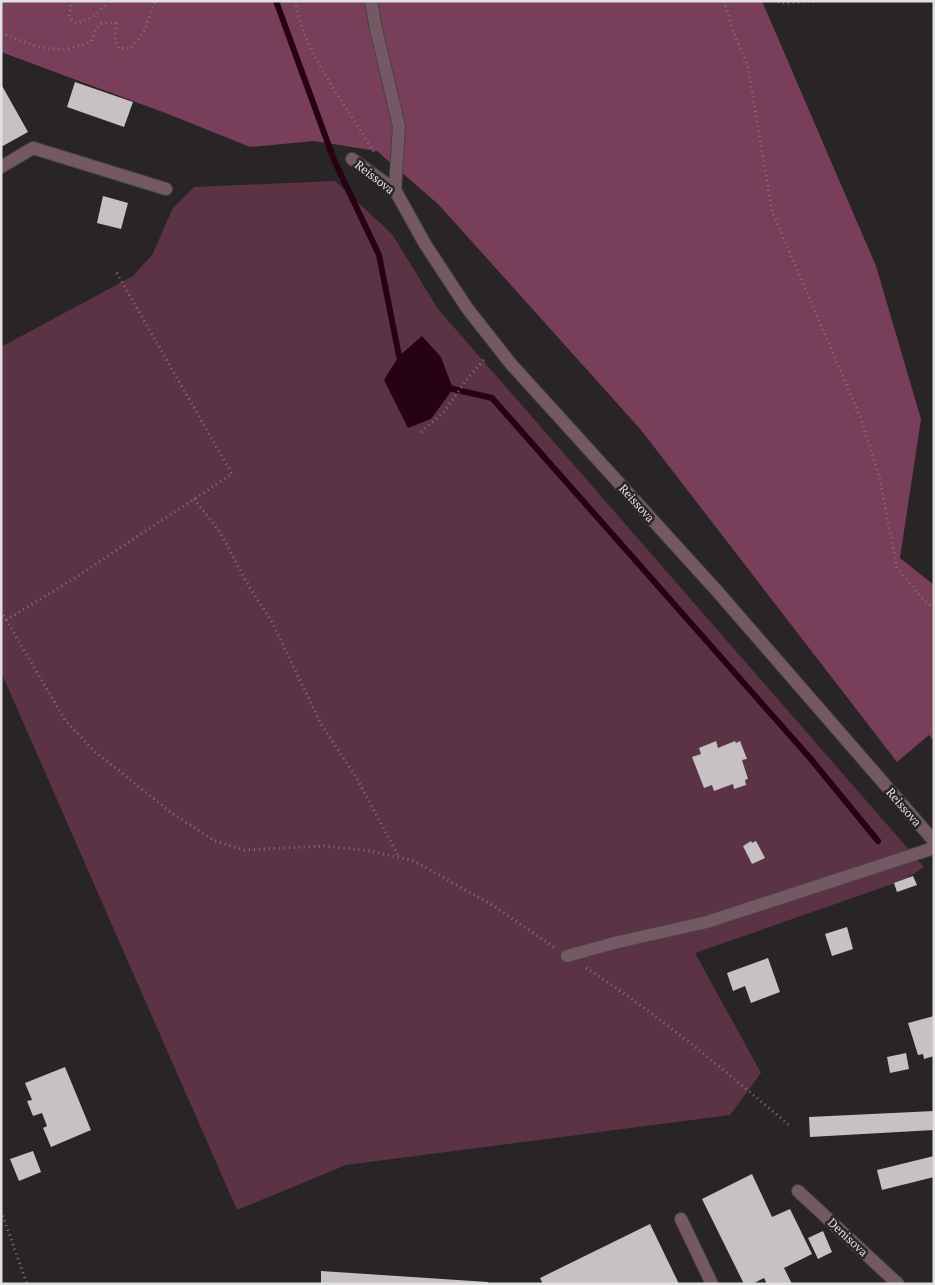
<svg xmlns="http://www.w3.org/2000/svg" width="935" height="1285" font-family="'PT Serif',serif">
<rect width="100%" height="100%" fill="#292426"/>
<path fill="#5b3344" d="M335,181l57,53 46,75 486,558 -20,13 -209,73 66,120 -31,42 -384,50 -109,45 -236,-538v-325l132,-71 19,-21 21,-47 21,-21z"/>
<path fill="#793e59" d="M1,1h761l114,265 45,153 -21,139 34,27v156l-5,-6 -32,27 -256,-332 -202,-225 -62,-54 -63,-10 -64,6 -82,-33 -167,-62z"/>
<path fill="#270215" d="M422,336l19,21 12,32 -22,30 -23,9 -24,-48 15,-24z"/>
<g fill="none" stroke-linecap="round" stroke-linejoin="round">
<path stroke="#270215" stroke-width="6" d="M276,1l58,159 45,95 20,101 6,4
M447,386l6,3 39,9 318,360 68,83"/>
</g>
<path fill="#c7c1c3" d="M75,82l58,20 -9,25 -57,-20z
M1,84l27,48 -27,15z
M103,196l25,7 -7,26 -24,-6z
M716,741l2,7 17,-7 1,2 4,-2 7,18 -5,1 6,19 -3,1 1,5 -12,4 -1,-5 -19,7 -2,-6 -8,3 -12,-31 9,-3 -2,-6z
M751,841l1,2 4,-2 9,17 -13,6 -9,-18z
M913,876l4,9 -20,7 -3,-9z
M847,927l6,22 -21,7 -7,-22z
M768,958l12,34 -29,11 -6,-17 -12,5 -6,-18z
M934,1016v40l-10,3 -1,-5 -5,1 -10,-32z
M906,1053l3,16 -19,4 -3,-16z
M65,1067l26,63 -40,17 -8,-19 4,-2 -5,-13 -9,3 -6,-15 5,-1 -7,-17z
M934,1111v19l-124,7 -1,-20z
M33,1151l8,21 -22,9 -9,-22z
M934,1156v21l-52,13 -5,-20z
M752,1174l20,43 18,-8 22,45 -28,14 8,16h-25l-3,-6 -12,6h-8l-42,-85z
M650,1224l29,60h-136l-3,-6z
M823,1231l9,21 -14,7 -10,-21z
M321,1271l167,11v2h-167z"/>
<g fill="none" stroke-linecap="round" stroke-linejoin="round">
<g stroke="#474244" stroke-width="14">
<path id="minor" d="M371,1l5,28 23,97 -4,64
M352,159l43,31 30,54 42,64 44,56 206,227 217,250
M1,167l32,-19 133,41
M567,956l51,-14 89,-20 227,-74
M798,1191l100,93
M681,1219l31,65"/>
</g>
<path stroke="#7b7779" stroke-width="3" stroke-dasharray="1 4" stroke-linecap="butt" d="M74,1l-3,5 -2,11 7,6c13,-3 23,-9 30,-20v-2
M295,1c10,56 51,103 79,151
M724,1l9,30 15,36 24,144 87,203 20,61 18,93 25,30 12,11
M773,1l12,2 31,-2
M1,33l37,14 25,3 28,-8 4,-11 7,-8h14l-1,16 4,10 12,-1 13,-16 11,-31
M421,432l23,-20 21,-30 21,-25
M194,499l26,33 28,53 24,37 49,102 35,53 43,80
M1,611l64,109 28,30 80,64 42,27 29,9 80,-4 47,5 43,10 78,44 62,42
M6,620l64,-39 162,-107 -117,-204
M586,968c73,47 138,102 203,157
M1,1211l26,73"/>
<use href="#minor" stroke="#745964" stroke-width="12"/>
</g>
<g text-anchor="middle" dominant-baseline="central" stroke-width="5" stroke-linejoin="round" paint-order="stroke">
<g font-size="12" fill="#e3e0e1" stroke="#292426">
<text transform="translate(375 177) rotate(38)">Reissova</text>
<text transform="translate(637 503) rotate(48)">Reissova</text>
<text transform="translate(904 807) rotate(49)">Reissova</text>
<text transform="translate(848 1237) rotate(43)">Denisova</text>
</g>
</g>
<rect width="935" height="1285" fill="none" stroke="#e3e0e1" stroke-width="5"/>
</svg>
